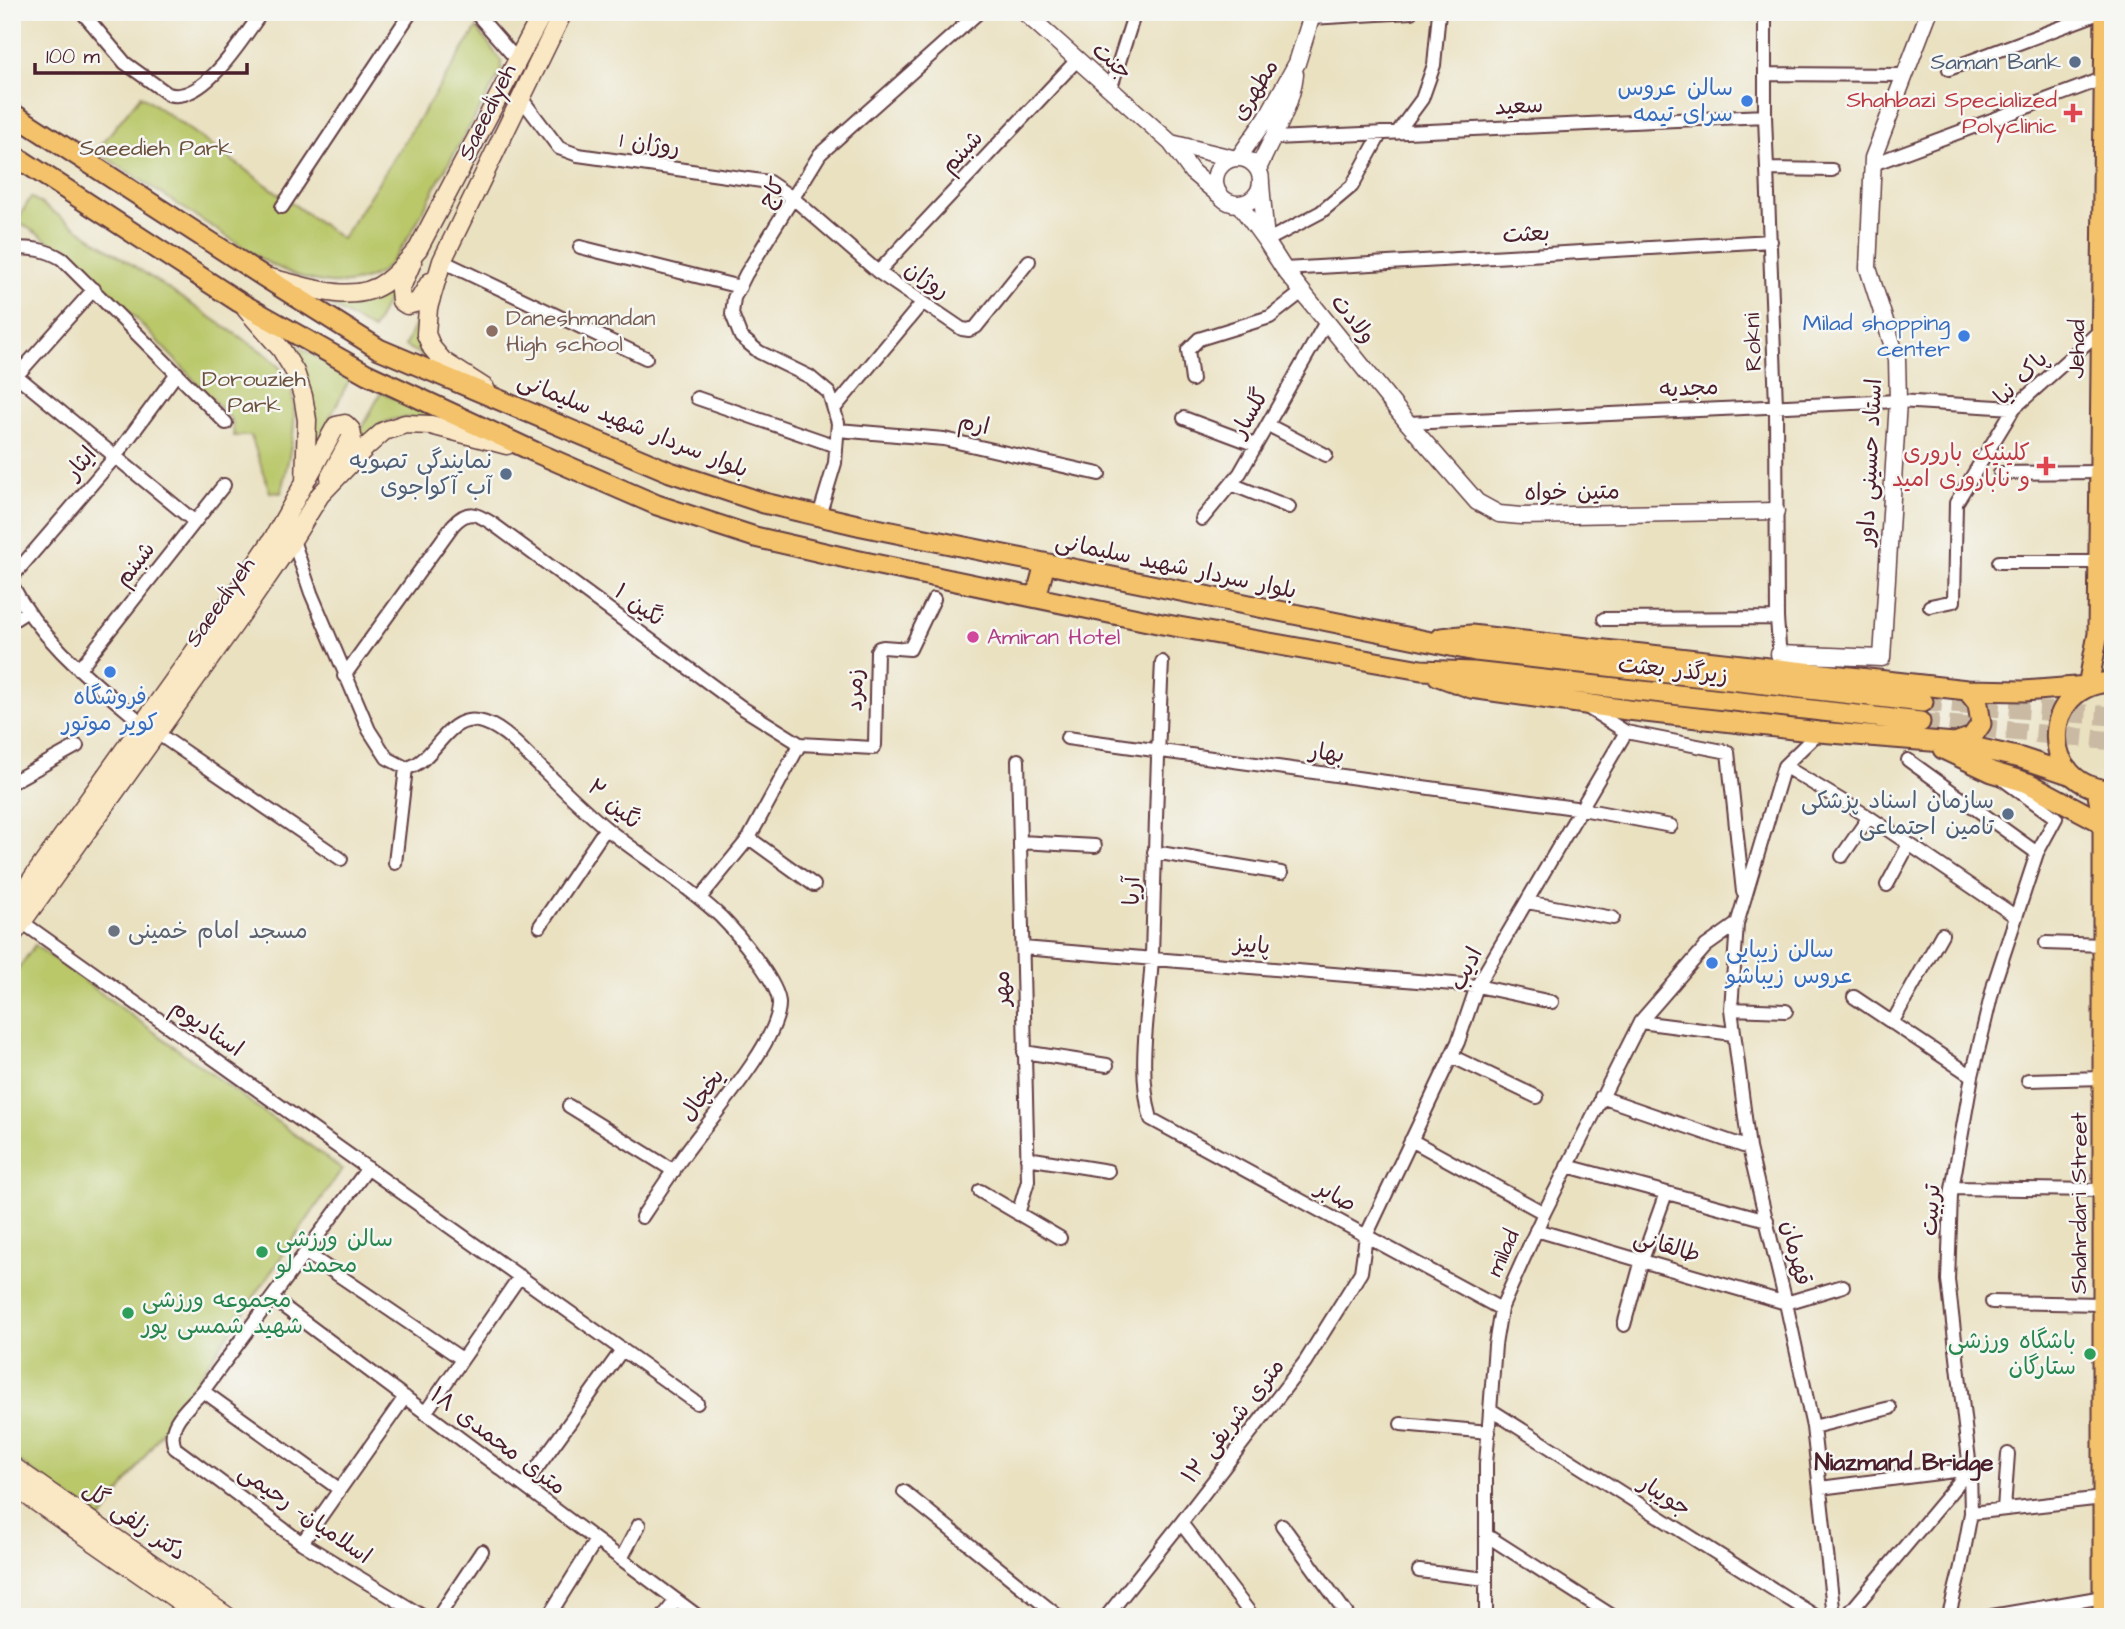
<svg xmlns="http://www.w3.org/2000/svg" width="2125" height="1629" font-family="'Architects Daughter','Playpen Sans Arabic',sans-serif">
<rect width="100%" height="100%" fill="#f6f6f2"/>
<filter id="ink" filterUnits="userSpaceOnUse"><feTurbulence type="fractalNoise" baseFrequency=".0143" numOctaves="2"/><feDisplacementMap in="SourceGraphic" scale="14" xChannelSelector="R" yChannelSelector="G"/><feConvolveMatrix kernelMatrix="1 2 1 2 8 2 1 2 1" color-interpolation-filters="sRGB"/></filter>
<filter id="wash" filterUnits="userSpaceOnUse"><feTurbulence type="fractalNoise" baseFrequency=".00686" numOctaves="4" result="noise"/><feDisplacementMap in="SourceGraphic" scale="28" xChannelSelector="R" yChannelSelector="G"/><feGaussianBlur stdDeviation="1.57" result="paint"/><feColorMatrix in="noise" values="0 0 0 0 0 0 0 0 0 0 0 0 0 0 0 0 0 1.4 0 .05"/><feComposite in="paint" operator="in"/></filter>
<g filter="url(#wash)">
<rect width="100%" height="100%" fill="#eae1c1"/>
<path fill="#bac86a" stroke="#82744a" stroke-width="2" d="M477,28l24,33 1,9c-21,37 -43,75 -64,112 -12,23 -40,82 -62,93 -37,19 -80,3 -113,-15l-167,-109 45,-56 201,144z
M31,197l236,158c6,6 14,12 18,20 20,36 3,80 -4,118l-11,-1 -19,-56h-17l-2,-16 -125,-132 -52,-43 -38,-24z
M395,285l-22,45 -61,-35c27,7 62,15 83,-10z
M423,305c-4,30 -10,37 14,59l-32,-18z
M280,336l71,41 -38,73c7,-54 -3,-70 -33,-114z
M381,392l59,28c-58,-6 -58,-1 -95,41z
M35,945l307,224 -241,351 -89,-63v-479z"/>
</g>
<g filter="url(#ink)">
<g fill="none" stroke-linecap="round" stroke-linejoin="round">
<path stroke="#cabaa3" stroke-width="19" stroke-dasharray="19 10" stroke-linecap="butt" d="M1923,702l190,14
M1920,722l193,19"/>
<g stroke="#623c42" stroke-width="16">
<path id="minor" d="M82,12l43,51 43,31c36,11 76,-58 94,-82
M475,12l43,49
M1765,12v104l11,289 1,213 3,42
M1311,18l100,-6
M1949,69l153,-57
M1766,74l139,1
M1110,90l25,-78
M521,98l38,50 19,7 191,27 25,17 84,73 84,57 7,1 7,-3 53,-66
M1397,133l25,-34 12,-34 5,-53
M1274,138l491,-22
M1873,164l232,-86
M1768,169l64,1
M282,207l129,-195
M1266,241l55,-29 31,-26 29,-53
M580,247l160,40
M12,248c19,0 34,1 50,11l164,164
M442,261l204,97
M1284,269l487,-28
M878,272l198,-211
M17,376l178,146
M1192,380l-4,-30 11,-11 71,-22 32,-25
M12,381l82,-92
M697,398l139,48
M834,409l88,-106
M1184,418l72,27
M1408,423l490,-22 116,7
M1268,425l58,30
M838,430l106,9 155,35
M2000,473l100,-1
M1231,484l58,23
M819,516l16,-53 3,-40 -9,-30 -19,-16 -51,-25 -18,-15 -9,-23 2,-16 12,-24 74,-120 159,-142
M1202,519l38,-46 86,-151
M293,540l18,53 58,137 18,28 19,10
M1999,562h100
M12,577l103,-120 62,-84
M12,585c30,58 82,97 131,139
M1930,606l24,-5 2,-98 58,-95 88,-79
M1604,619l173,-1
M12,621l14,-9
M1162,662c-5,98 -7,195 -10,293 -2,54 -16,111 -1,164l350,190
M79,669l145,-184
M344,676l109,-151c15,-16 23,-12 40,-1l251,185 56,35 73,4 2,-3 2,-94 2,-3 4,-1 27,2 24,-50
M1588,708l38,24 102,20 15,140
M1819,732l-35,34 -47,158 -6,85 18,139 37,155 27,124 21,190
M157,733l184,126
M1067,738l515,71 89,17
M1018,760l10,421 -10,33
M1908,760l129,93
M1784,766l85,51 146,99
M406,768c29,-5 39,-53 72,-47 20,3 38,22 52,36 25,24 50,50 77,72 38,30 79,55 114,88 15,15 59,67 58,87 0,38 -72,118 -95,151 -14,20 -28,41 -42,62
M12,782l65,-36
M749,838l65,47
M1020,842l75,4
M1154,852l127,21
M1842,856l27,-39
M395,863l11,-95
M1887,885l22,-41
M700,898l49,-60 51,-94
M1527,902l86,16
M22,922l675,481
M540,926l66,-98
M2046,943l57,2
M1023,948l454,38 75,16
M1854,997l118,79
M1731,1009l55,2
M1640,1022l93,12
M1892,1023l50,-89
M1024,1052l83,13
M1451,1056l86,41
M2028,1080l75,-2
M1601,1097l148,51
M569,1106l105,65
M1411,1140l133,73
M1027,1158l81,13
M1567,1166l200,54
M368,1168l-165,223c-15,17 -38,33 -28,57l127,95 122,74
M1952,1188l151,2
M980,1191l80,47
M1536,1230l250,73 57,-17
M306,1253l156,106
M272,1298l427,319
M1992,1302l111,2
M1624,1325l18,-65 24,-67
M203,1391l136,98
M1491,1410l326,207
M425,1413l95,-137
M1401,1424l88,8
M1813,1427l77,-19
M524,1486l98,-136
M1820,1488l150,-19
M904,1492l155,125
M2004,1509l4,-55
M1971,1513l132,-15
M1181,1523l72,94
M1282,1525l67,92
M1486,1535l128,82
M302,1543l103,-146
M621,1559l18,-34
M1419,1571l67,8
M1992,1616l111,-19
M438,1617l44,-66
M548,1617l48,-77
M663,1617l13,-17
M1106,1617l75,-94 124,-161 56,-90 5,-36 92,-194 19,-56 149,-254
M1486,1617v-153l9,-119 6,-36 43,-96 96,-191 66,-76 31,-22
M1846,1617l124,-148
M1952,1617l-2,-6 11,-44 10,-54 -1,-44 -22,-189 3,-85 21,-119 22,-92 43,-131 19,-35 -51,-37"/>
</g>
<g stroke="#623c42" stroke-width="19">
<path id="tertiary" d="M1024,12l147,131 21,29 26,22
M1171,143l61,15
M1239,157l28,-40 30,-54 16,-51
M1215 181a23 23 0 1 1 46 0a23 23 0 1 1-46 0Z
M1258,169c14,-32 33,-60 37,-95
M1239,204l27,37 -5,-57
M1266,241l18,28 124,154 69,79 22,12 22,2 255,-5
M1779,654l103,4 16,-257 -1,-42 -29,-91 5,-110 56,-146"/>
</g>
<g stroke="#623c42" stroke-width="21">
<path id="secondary" d="M412,262l-12,28 1,11 6,4 11,-3 12,-20
M270,278c36,8 84,29 117,3 12,-9 21,-21 31,-32l125,-237
M485,388l-42,-27 -11,-13 -6,-14 2,-26 14,-47 121,-249
M308,477l28,-51 9,-2 6,6 1,6 -22,41
M12,907l220,-308 41,-60 32,-57 2,-62 -4,-24 -8,-24 -14,-23 -35,-40
M12,936l234,-328 40,-58 34,-55 46,-48 18,-16 21,-7 26,1 76,20
M12,1466l216,151
M12,1485l190,132"/>
</g>
<g stroke="#623c42" stroke-width="23">
<path id="primary" d="M2113,682c-76,1 -75,108 0,108
M2088,686l10,-52 7,-622
M2097,789l6,34v794"/>
</g>
<g stroke="#623c42" stroke-width="23">
<path id="trunk" d="M12,113l251,163 116,73 291,123 94,31 98,23 613,125 448,51
M12,154l227,148 128,72 168,78 122,53 98,32 100,23 307,64 259,46 52,2 447,50
M1036,597l9,-33
M1441,638l30,-3 496,55 57,1 64,-5
M1438,676l33,12 157,22 191,22 136,11 66,15 51,17
M1955,743l17,-6 9,-13 -3,-20 -11,-14
M1943,749l49,23 36,11 75,40"/>
</g>
<use href="#minor" stroke="#fff" stroke-width="12"/>
<use href="#tertiary" stroke="#fff" stroke-width="16"/>
<use href="#secondary" stroke="#fae7c3" stroke-width="18"/>
<use href="#primary" stroke="#f3c26a" stroke-width="19"/>
<use href="#trunk" stroke="#f3c26a" stroke-width="19"/>
</g>
</g>
<g fill="#5c6f8a" stroke="#f6f6f2" stroke-width="2.5">
<circle cx="2075" cy="62" r="7"/>
<circle cx="506" cy="474" r="7"/>
<circle cx="2008" cy="814" r="7"/>
</g>
<g fill="#3f7fe0" stroke="#f6f6f2" stroke-width="2.5">
<circle cx="1747" cy="101" r="7"/>
<circle cx="1964" cy="336" r="7"/>
<circle cx="110" cy="672" r="7"/>
<circle cx="1712" cy="963" r="7"/>
</g>
<g fill="#e0444e" stroke="#f6f6f2" stroke-width="2.5">
<path d="M2069.5 102.5h7v7h7v7h-7v7h-7v-7h-7v-7h7z"/>
<path d="M2042.5 455.5h7v7h7v7h-7v7h-7v-7h-7v-7h7z"/>
</g>
<circle fill="#8d6e63" stroke="#f6f6f2" stroke-width="2.5" cx="492" cy="331" r="7"/>
<circle fill="#d1479c" stroke="#f6f6f2" stroke-width="2.5" cx="973" cy="637" r="7"/>
<circle fill="#6b7280" stroke="#f6f6f2" stroke-width="2.5" cx="114" cy="931" r="7"/>
<g fill="#2e9e5b" stroke="#f6f6f2" stroke-width="2.5">
<circle cx="262" cy="1252" r="7"/>
<circle cx="128" cy="1313" r="7"/>
<circle cx="2090" cy="1354" r="7"/>
</g>
<g text-anchor="middle" dominant-baseline="central" stroke-width="5" stroke-linejoin="round" paint-order="stroke">
<g font-size="23" fill="#4a1f2b" stroke="#f6f6f2">
<text transform="translate(1112 61) rotate(41)">جنت</text>
<text transform="translate(1255 90) rotate(-58)">مطهری</text>
<text transform="translate(1519 106) rotate(-3)">سعید</text>
<text transform="translate(487 112) rotate(-64)">Saeediyeh</text>
<text transform="translate(650 144) rotate(8)">روژان 1</text>
<text transform="translate(962 152) rotate(-47)">شبنم</text>
<text transform="translate(772 193) rotate(-58)">کاج</text>
<text transform="translate(1526 234) rotate(-3)">بعثت</text>
<text transform="translate(927 280) rotate(34)">روژان</text>
<text transform="translate(1353 319) rotate(51)">ولادت</text>
<text transform="translate(1753 342) rotate(-92)">Rokni</text>
<text transform="translate(2077 349) rotate(-89)">Jehad</text>
<text transform="translate(2021 378) rotate(-45)">پاک نیا</text>
<text transform="translate(1689 388) rotate(-3)">مجدیه</text>
<text transform="translate(1250 413) rotate(-60)">گلسار</text>
<text transform="translate(974 424) rotate(13)">ارم</text>
<text transform="translate(633 425) rotate(22)">بلوار سردار شهید سلیمانی</text>
<text transform="translate(1870 462) rotate(-87)">استاد حسینی داور</text>
<text transform="translate(81 463) rotate(-50)">ایثار</text>
<text transform="translate(1572 492) rotate(-1)">متین خواه</text>
<text transform="translate(135 564) rotate(-52)">شبنم</text>
<text transform="translate(1176 566) rotate(12)">بلوار سردار شهید سلیمانی</text>
<text transform="translate(220 602) rotate(-55)">Saeediyeh</text>
<text transform="translate(639 605) rotate(36)">نگین ۱</text>
<text transform="translate(1673 670) rotate(6)">زیرگذر بعثت</text>
<text transform="translate(855 690) rotate(-89)">زمرد</text>
<text transform="translate(1327 753) rotate(8)">بهار</text>
<text transform="translate(614 804) rotate(41)">نگین ۲</text>
<text transform="translate(1132 891) rotate(-89)">آریا</text>
<text transform="translate(1252 945) rotate(5)">پاییز</text>
<text transform="translate(1466 969) rotate(-63)">ادیب</text>
<text transform="translate(1002 988) rotate(-91)">مهر</text>
<text transform="translate(207 1028) rotate(35)">استادیوم</text>
<text transform="translate(702 1095) rotate(-54)">یخچال</text>
<text transform="translate(1336 1196) rotate(29)">صابر</text>
<text transform="translate(2079 1203) rotate(-90)">Shahrdari Street</text>
<text transform="translate(1931 1210) rotate(-86)">تربیت</text>
<text transform="translate(1667 1246) rotate(16)">طالقانی</text>
<text transform="translate(1503 1253) rotate(-66)">milad</text>
<text transform="translate(1796 1253) rotate(77)">قهرمان</text>
<text transform="translate(1233 1421) rotate(-52)">۱۲ متری شریفی</text>
<text transform="translate(498 1441) rotate(37)">۱۸ متری محمدی</text>
<text transform="translate(1665 1496) rotate(32)">جویبار</text>
<text transform="translate(305 1514) rotate(35)">اسلامیان- رحیمی</text>
<text transform="translate(134 1521) rotate(35)">دکتر زلفی گل</text>
</g>
<g font-size="23" fill="#4e5e75" stroke="#f6f6f2" text-anchor="end">
<text x="2061" y="62">Saman Bank</text>
<text x="492" y="461">نمایندگی تصویه<tspan x="492" dy="26">آب آکواجوی</tspan></text>
<text x="1994" y="801">سازمان اسناد پزشکی<tspan x="1994" dy="26">تامین اجتماعی</tspan></text>
</g>
<g font-size="23" fill="#366cbe" stroke="#f6f6f2" text-anchor="end">
<text x="1733" y="88">سالن عروس<tspan x="1733" dy="26">سرای تیمه</tspan></text>
<text x="1950" y="323">Milad shopping<tspan x="1950" dy="26">center</tspan></text>
<text x="110" y="697" text-anchor="middle">فروشگاه<tspan x="110" dy="26">کویر موتور</tspan></text>
<text x="1726" y="950" text-anchor="start">سالن زیبایی<tspan x="1726" dy="26">عروس زیباشو</tspan></text>
</g>
<g font-size="23" fill="#be3a42" stroke="#f6f6f2" text-anchor="end">
<text x="2057" y="100">Shahbazi Specialized<tspan x="2057" dy="26">Polyclinic</tspan></text>
<text x="2030" y="453">کلینیک باروری<tspan x="2030" dy="26">و ناباروری امید</tspan></text>
</g>
<g font-size="23" fill="#6c523e" stroke="#f6f6f2">
<text x="156" y="148">Saeedieh Park</text>
<text x="254" y="379">Dorouzieh<tspan x="254" dy="26">Park</tspan></text>
</g>
<g font-size="23" fill="#785e54" stroke="#f6f6f2" text-anchor="start">
<text x="506" y="318">Daneshmandan<tspan x="506" dy="26">High school</tspan></text>
</g>
<g font-size="23" fill="#b23c85" stroke="#f6f6f2" text-anchor="start">
<text x="987" y="637">Amiran Hotel</text>
</g>
<g font-size="23" fill="#5b616d" stroke="#f6f6f2" text-anchor="start">
<text x="128" y="931">مسجد امام خمینی</text>
</g>
<g font-size="23" fill="#27864d" stroke="#f6f6f2" text-anchor="start">
<text x="276" y="1239">سالن ورزشی<tspan x="276" dy="26">محمد لو</tspan></text>
<text x="142" y="1300">مجموعه ورزشی<tspan x="142" dy="26">شهید شمسی پور</tspan></text>
<text x="2076" y="1341" text-anchor="end">باشگاه ورزشی<tspan x="2076" dy="26">ستارگان</tspan></text>
</g>
<g font-size="24" font-weight="bold" fill="#4a1f2b" stroke="#f6f6f2">
<text x="1904" y="1463">Niazmand Bridge</text>
</g>
</g>
<rect width="2125" height="1629" fill="none" stroke="#f6f6f2" stroke-width="42"/>
<path d="M35 63v10h212v-10" fill="none" stroke="#4a1f2b" stroke-width="3.5"/>
<text x="46" y="63" font-size="21" fill="#4a1f2b" stroke="#f6f6f2" stroke-width="5" paint-order="stroke">100 m</text>
</svg>
